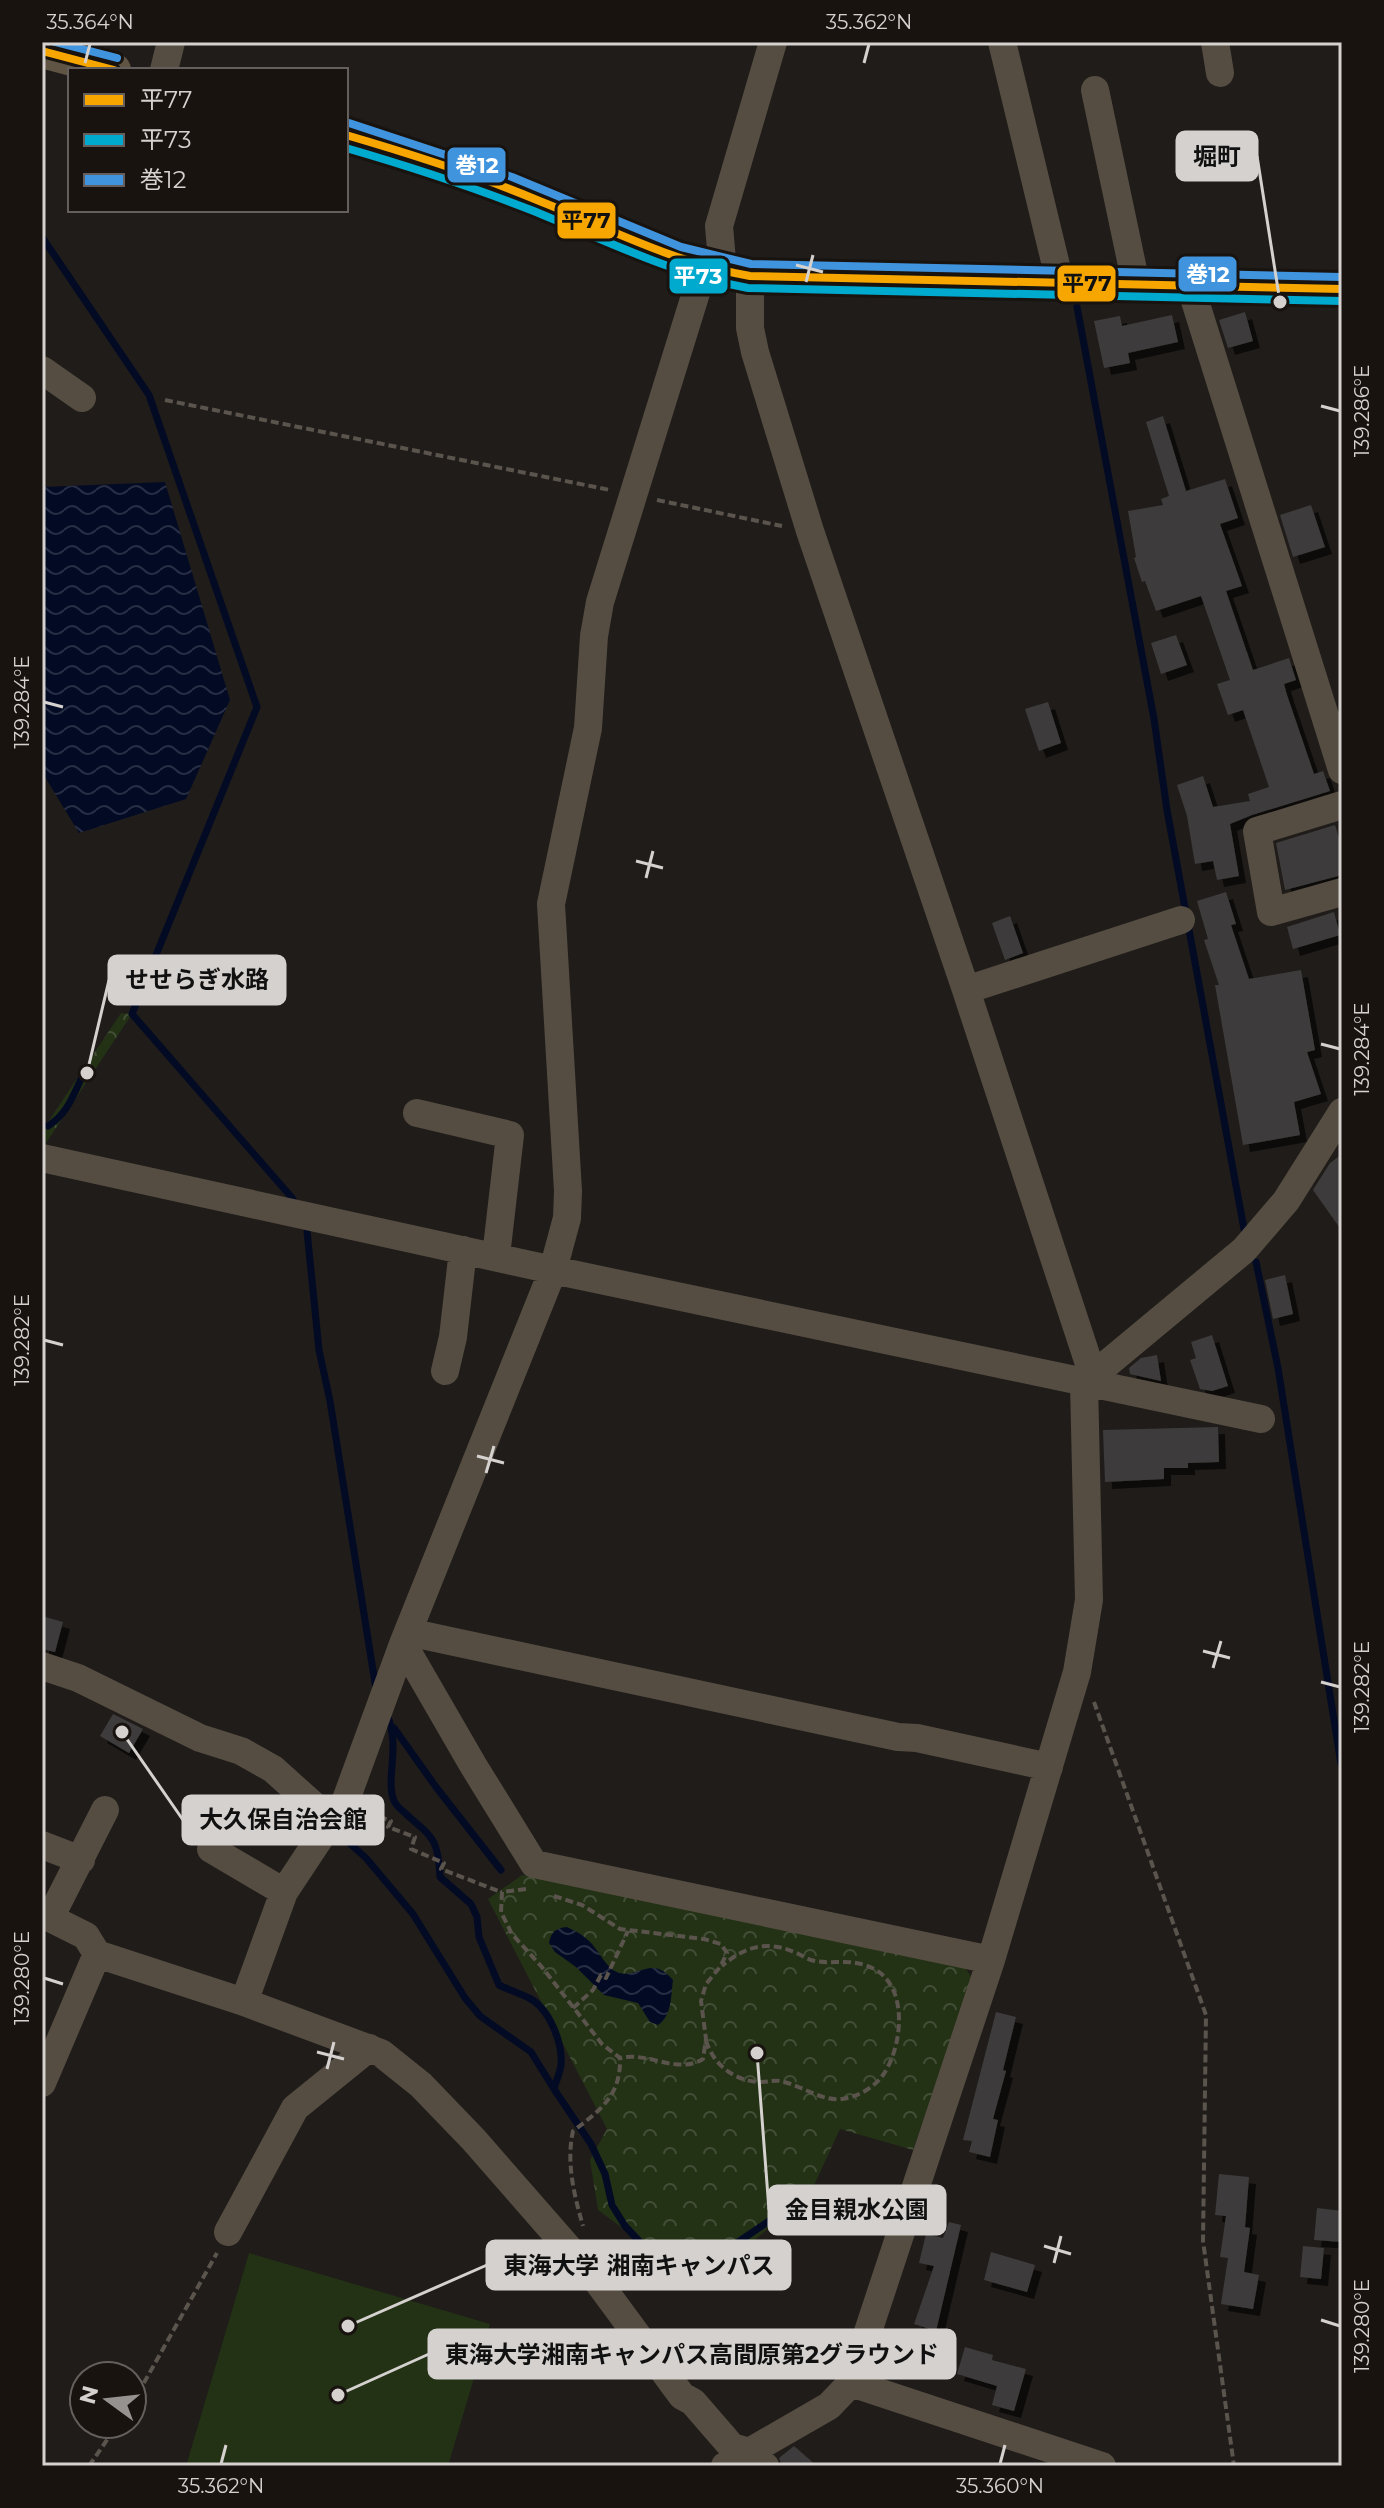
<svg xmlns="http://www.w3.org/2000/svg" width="1384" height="2508" font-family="Montserrat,'Noto Sans JP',sans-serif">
<defs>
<pattern id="park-crowns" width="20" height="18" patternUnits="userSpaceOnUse" patternTransform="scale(2)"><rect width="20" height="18" fill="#233115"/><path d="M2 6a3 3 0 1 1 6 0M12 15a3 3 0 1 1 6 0" fill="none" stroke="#424e36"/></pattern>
<pattern id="water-waves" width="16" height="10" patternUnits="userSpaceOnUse" patternTransform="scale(2)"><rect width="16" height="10" fill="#030a24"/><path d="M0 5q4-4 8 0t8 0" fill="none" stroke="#272d43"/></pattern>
<filter id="shadow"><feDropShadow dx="7" dy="7" stdDeviation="0" flood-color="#0009"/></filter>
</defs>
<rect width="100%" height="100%" fill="#1f1c1a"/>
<path fill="url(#park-crowns)" d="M121,1013l11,1 -90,135v-18z
M522,1875l438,85 12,18 -59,172 -73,-21 -30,65 -110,91 -102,-75 -8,-50 17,-31 -119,-230z"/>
<path fill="#233115" d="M249,2253l241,71 -42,142h-262z"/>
<path fill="url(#water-waves)" d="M165,482l65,218 -44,99 -107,34 -37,-61v-285z
M567,1927c8,4 15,7 22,14 10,9 17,28 30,32 21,5 32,-18 54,7 -2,15 -1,36 -15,45l-8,-3 -12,-19 -34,-8 -28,-28 -21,-15 -6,-9c2,-11 7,-15 18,-16z"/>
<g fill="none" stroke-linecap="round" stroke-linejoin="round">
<path stroke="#030a24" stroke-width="7" d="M42,237l107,158 108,312 -125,307 161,185
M1077,307l77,412 13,91 77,419
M48,1126c19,-12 25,-30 34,-49
M307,1231l12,119 11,51 46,288
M1256,1262l22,106 63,396
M387,1715c14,32 -2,63 7,86 3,6 8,9 13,14 27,23 31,25 33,62l31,27 6,13 2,20 20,48c10,5 20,8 30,13 20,10 34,45 32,67 -1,8 -5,16 -7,24l37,55 14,30 7,31 13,21 30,32 23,8 14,2 12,-3 105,-71
M394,1728l42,59 65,83
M347,1841l19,17 47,56 52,84 15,18 51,36 23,37"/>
</g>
<path fill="#3e3b3a" filter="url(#shadow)" d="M1245,312l8,29 -25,7 -9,-28z
M1172,315l6,27 -50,11 2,10 -26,5 -10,-47 26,-5 2,10z
M1163,416l23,75 39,-12 13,39 -18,6 22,62 -16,5 27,79 36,-12 7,22 -12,4 3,11 27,79 9,-3 7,20 -78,24 -22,9 9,52 -22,4 -4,-19 -18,3 -8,-48 -10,-31 26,-9 10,31 37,-6 -2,-7 21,-7 -26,-77 -15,5 -11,-31 13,-4 -29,-84 -45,15 -11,-30 -3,1 -8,-24 2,-1 -8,-46 35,-6 -2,-6 8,-3 -23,-74z
M1311,505l14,42 -32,10 -13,-42z
M1176,635l11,30 -26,9 -10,-31z
M1048,702l13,41 -22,8 -14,-42z
M1335,825l7,22v28l-57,15 -9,-47z
M1226,892l10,32 -5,1 18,54 52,-9 14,80 -8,2 14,42 -27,8 6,33 -57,10 -28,-160h4l-15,-45 4,-1 -11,-38z
M1334,912l6,23 -47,14 -6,-22z
M1010,916l13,37 -18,7 -13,-37z
M1342,1154v77l-29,-41 17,-27z
M1285,1275l8,39 -20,5 -8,-39z
M1212,1335l16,51 -16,5 -12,-2 -10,-29 6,-2 -5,-16z
M1157,1355l4,26 -31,-7 -1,-6 12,-10z
M1218,1427l1,35 -31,1v5h-24v11l-59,3 -2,-52z
M42,1616l21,6 -8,30 -13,-3z
M113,1714l30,15 -14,24 -29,-17z
M996,2012l20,5 -13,53 3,1 -13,48 5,1 -8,37 -21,-5 3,-11 -9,-1z
M1219,2174l30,3 -4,50 5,1 -6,44 15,3 -6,34 -32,-5 7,-46 -8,-1 6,-41 -11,-1z
M1317,2208l25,3v31l-28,-2z
M949,2222l12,3 -25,106 -22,-7 20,-58 -15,-3 7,-29 17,4z
M1303,2246l21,2 -3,31 -21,-2z
M991,2252l44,13 -8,27 -43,-12z
M965,2347l28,8 -1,5 34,9 -12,42 -22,-6 5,-19 -40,-12z
M794,2446l23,20h-35l-3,-8z"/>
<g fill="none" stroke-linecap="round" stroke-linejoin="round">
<path stroke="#5a544d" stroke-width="4" stroke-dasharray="8 4" stroke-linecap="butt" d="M165,400l445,90
M657,500l125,26
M1094,1702l112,313 -3,226 31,225
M368,1812l23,9 -3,6 27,10 -4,12 33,14 -3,6 60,23
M526,1889l-24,3 -1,20 11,22 29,32 61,78 18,14c1,37 -19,52 -47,73 -7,31 1,64 10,95
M554,1896l28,9 38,24 84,10 17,5 6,9 -7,14 -14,17 -5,17 5,38 -3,20c-26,16 -56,-8 -83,-1
M573,2008l20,-18 8,-15 5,3 22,-47
M706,2041c8,24 28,40 54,41 9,0 16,-3 24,0 20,5 37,19 58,17 15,-2 32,-11 41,-24 19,-27 26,-85 -7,-105 -25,-14 -43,-4 -65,-10 -6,-2 -11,-6 -17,-8 -28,-12 -50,-5 -72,14
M132,2404l85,-151
M89,2466l29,-42"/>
<path stroke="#554d41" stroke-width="28" d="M1002,42l58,240
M1215,42l5,31
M164,70l7,-28
M1095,90l41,194
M723,272l-4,-46 54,-184
M1190,285l152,485
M42,370l40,28
M1342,805l-85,26 14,81 71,-20
M966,990l215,-70
M417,1113l93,22 -14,121
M42,1158l511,112 708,149
M445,1371l8,-34 10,-87
M1084,1383l160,-133 42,-49 56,-89
M408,1632l490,105 19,1 132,29
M403,1644l70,121 61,99 457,96
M42,1666l36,12 122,60 41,13 32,18 58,52 9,-5 63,-172 150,-374 14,-52 1,-27 -17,-287 37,-176 6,-92 6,-34 104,-335
M42,1845l39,15
M211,1849l73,43
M42,1914l44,22 11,18 147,48 137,51 40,32 53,55 124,142 84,114 11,6 39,45 17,5 16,14
M50,1918l55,-108
M244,2002l40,-110 47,-71
M42,2083l55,-129
M228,2232l67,-124 74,-60
M851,2383l251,83
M725,2466l104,-60 22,-23 140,-423 86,-288 12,-72 -5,-217 6,-16 -124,-377 -156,-459 -55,-179 -5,-24v-52"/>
<path stroke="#605545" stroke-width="34" d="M42,51l72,19
M346,135c73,21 145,45 214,74 63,27 122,58 190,67l592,13"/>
<g stroke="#18130f" stroke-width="14">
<path id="bus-1" d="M42,51l72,19
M346,135c65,19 129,39 191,65 71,28 137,63 213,76l592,13"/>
</g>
<g stroke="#18130f" stroke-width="14">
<path id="bus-2" d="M346,148c62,18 124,38 185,62 72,29 140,64 217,78l594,13"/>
</g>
<g stroke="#18130f" stroke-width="14">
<path id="bus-3" d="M55,42l62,16
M349,123l163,54 169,70 70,17 591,13"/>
</g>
<use href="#bus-1" stroke="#f7a600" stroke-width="8"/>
<use href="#bus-2" stroke="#00a9ce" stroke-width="8"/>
<use href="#bus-3" stroke="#4094de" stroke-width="8"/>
</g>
<path fill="none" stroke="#d5d1cf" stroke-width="3" d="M85,63l5,-19M864,63l5,-19M796,265l27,7M806,282l7,-27M1321,406l19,5M44,702l19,5M636,861l27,7M646,878l7,-27M1321,1044l19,5M44,1340l19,5M477,1456l27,7M486,1473l8,-27M1203,1651l27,7M1213,1668l8,-27M1321,1682l19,5M44,1978l19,6M317,2052l27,7M327,2069l7,-27M1044,2246l27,8M1054,2263l7,-27M1321,2320l19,6M221,2464l5,-19M1000,2464l5,-19"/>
<path fill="none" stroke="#d5d1cf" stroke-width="3" d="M1280 302L1257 156M87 1073L109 980M122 1732L183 1820M757 2053L769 2210M348 2326L487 2265M338 2395L429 2354"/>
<g fill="#d5d1cf" stroke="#18130f" stroke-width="3">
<circle cx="1280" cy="302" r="8"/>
<circle cx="87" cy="1073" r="8"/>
<circle cx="122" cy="1732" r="8"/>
<circle cx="757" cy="2053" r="8"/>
<circle cx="348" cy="2326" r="8"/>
<circle cx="338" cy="2395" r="8"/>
</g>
<g fill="#d5d1cf" stroke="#d5d1cf" stroke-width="3">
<rect x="1177" y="132" width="80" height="48" rx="8"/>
<rect x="109" y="956" width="176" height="48" rx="8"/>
<rect x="183" y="1796" width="200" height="48" rx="8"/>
<rect x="769" y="2186" width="176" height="48" rx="8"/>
<rect x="487" y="2241" width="303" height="48" rx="8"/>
<rect x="429" y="2330" width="526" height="48" rx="8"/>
</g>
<g font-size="24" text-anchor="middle" font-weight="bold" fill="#111">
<text x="1217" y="165">堀町</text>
<text x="197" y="988">せせらぎ水路</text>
<text x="283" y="1828">大久保自治会館</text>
<text x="857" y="2218">金目親水公園</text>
<text x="639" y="2274">東海大学 湘南キャンパス</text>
<text x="692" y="2363">東海大学湘南キャンパス高間原第2グラウンド</text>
</g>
<g stroke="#18130f" stroke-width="3">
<rect x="446" y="146" width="61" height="38" rx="8" fill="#4094de"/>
<rect x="556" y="201" width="61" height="39" rx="8" fill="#f7a600"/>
<rect x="1177" y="255" width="61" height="38" rx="8" fill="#4094de"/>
<rect x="668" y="257" width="61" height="38" rx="8" fill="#00a9ce"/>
<rect x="1056" y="264" width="61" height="39" rx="8" fill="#f7a600"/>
</g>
<g font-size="22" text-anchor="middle" font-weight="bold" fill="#fff">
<text x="477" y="173">巻12</text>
<text x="1208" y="282">巻12</text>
<text x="698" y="284">平73</text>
</g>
<g font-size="22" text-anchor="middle" font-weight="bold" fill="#111">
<text x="586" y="228">平77</text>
<text x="1087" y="291">平77</text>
</g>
<rect width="1384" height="2508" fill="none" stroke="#18130f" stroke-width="88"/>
<rect x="68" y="68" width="280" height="144" fill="#18130f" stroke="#645f5c" stroke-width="2"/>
<rect x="84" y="94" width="40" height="12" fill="#f7a600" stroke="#645f5c" stroke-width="2"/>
<text x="140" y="108" font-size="24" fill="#d5d1cf">平77</text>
<rect x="84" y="134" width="40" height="12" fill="#00a9ce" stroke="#645f5c" stroke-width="2"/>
<text x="140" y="148" font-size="24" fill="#d5d1cf">平73</text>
<rect x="84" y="174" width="40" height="12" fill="#4094de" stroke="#645f5c" stroke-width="2"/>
<text x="140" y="188" font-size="24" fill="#d5d1cf">巻12</text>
<g transform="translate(108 2400) rotate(285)"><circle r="38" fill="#18130f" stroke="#645f5c" stroke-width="2"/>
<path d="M0-6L14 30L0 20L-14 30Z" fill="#959290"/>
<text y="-12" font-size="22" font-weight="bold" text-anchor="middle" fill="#d5d1cf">N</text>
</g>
<rect x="44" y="44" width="1296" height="2420" fill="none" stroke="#d5d1cf" stroke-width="3"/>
<g font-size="20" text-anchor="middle" fill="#d5d1cf">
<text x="90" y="29">35.364°N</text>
<text x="869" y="29">35.362°N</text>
<text transform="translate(1362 411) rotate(-90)" y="7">139.286°E</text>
<text transform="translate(22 702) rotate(-90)" y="7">139.284°E</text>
<text transform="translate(1362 1049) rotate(-90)" y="7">139.284°E</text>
<text transform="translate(22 1340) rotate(-90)" y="7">139.282°E</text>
<text transform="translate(1362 1687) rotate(-90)" y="7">139.282°E</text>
<text transform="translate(22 1978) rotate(-90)" y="7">139.280°E</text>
<text transform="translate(1362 2326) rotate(-90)" y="7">139.280°E</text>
<text x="221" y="2493">35.362°N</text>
<text x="1000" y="2493">35.360°N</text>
</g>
</svg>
